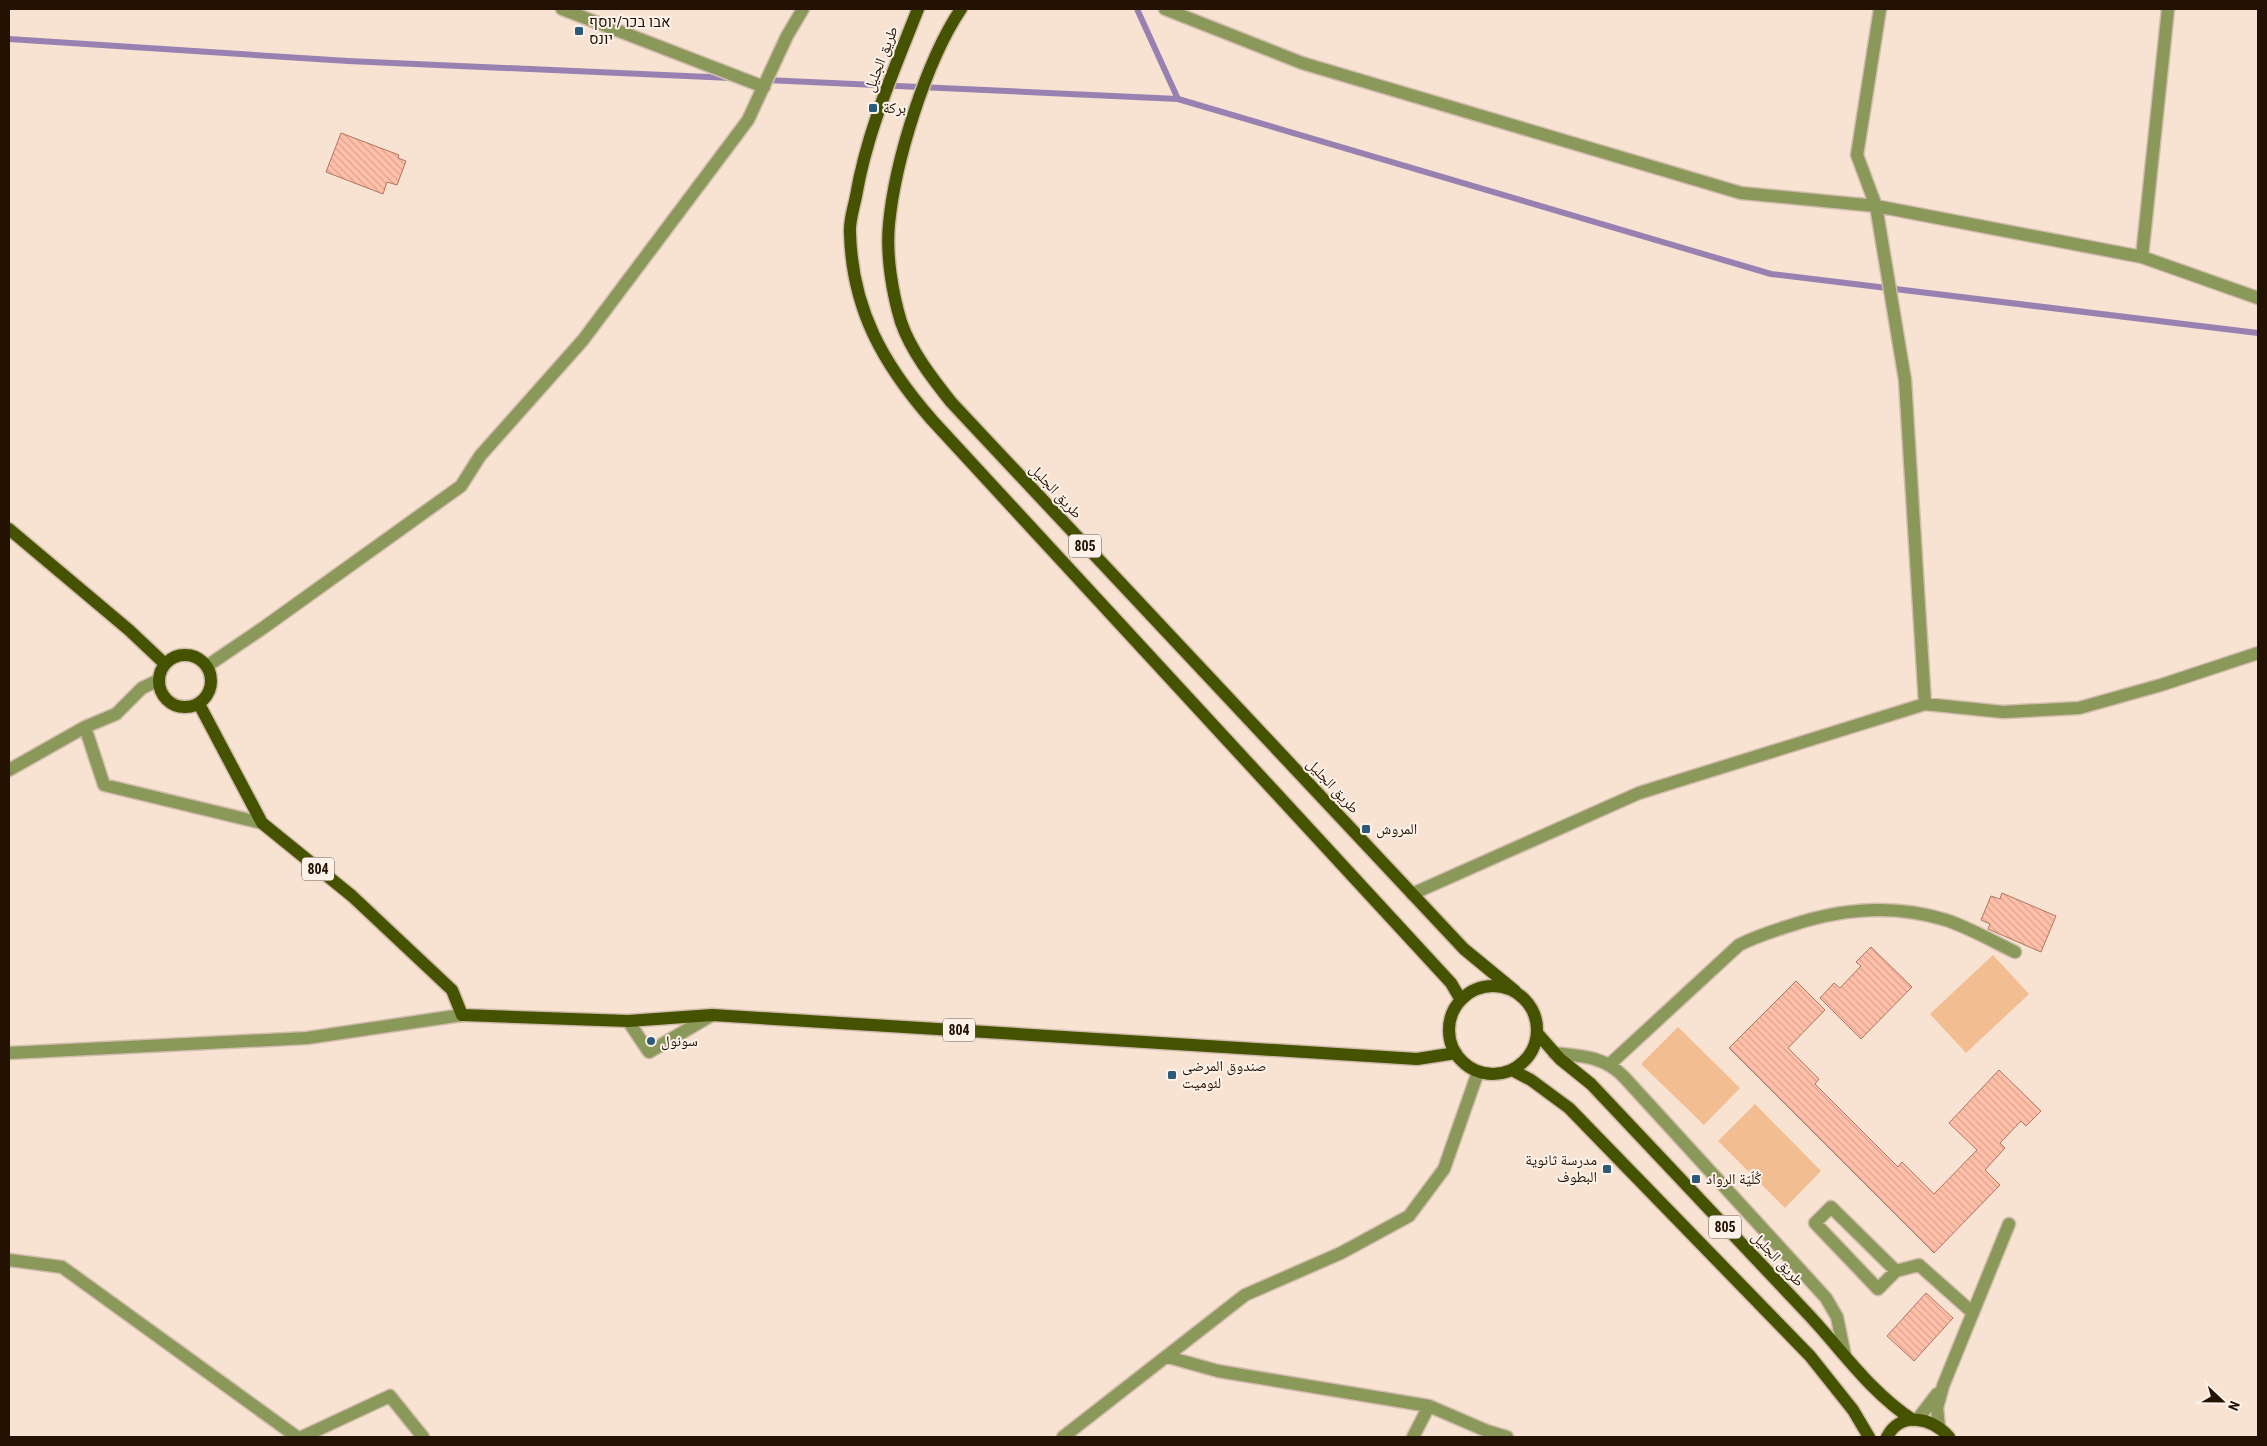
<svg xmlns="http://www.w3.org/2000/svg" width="2267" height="1446" font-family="'Roboto Condensed','Noto Naskh Arabic',Heebo,sans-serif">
<defs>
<pattern id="building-back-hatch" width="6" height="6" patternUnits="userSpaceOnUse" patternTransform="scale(1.25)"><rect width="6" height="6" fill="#ffbfa8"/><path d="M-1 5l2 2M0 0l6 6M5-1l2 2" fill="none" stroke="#daa38f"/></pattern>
</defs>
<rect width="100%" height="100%" fill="#f8e2d2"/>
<path fill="#f3bd92" d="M1993,955l36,39 -63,59 -36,-39z
M1678,1027l62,61 -36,37 -63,-61z
M1755,1104l66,67 -36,37 -67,-67z"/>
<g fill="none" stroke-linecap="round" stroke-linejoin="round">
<path stroke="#9881b1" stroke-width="6" d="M1137,9l41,90
M9,39l339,22 383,17
M766,80l412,19 593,175 487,59"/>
</g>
<path fill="url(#building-back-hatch)" stroke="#b07560" d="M341,133l58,22 -1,3 8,3 -9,24 -10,-3 -4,12 -57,-22z
M2002,893l54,23 -15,36 -53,-23 2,-5 -9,-4 10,-24 9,3z
M1871,947l41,40 -51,52 -41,-41 14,-15 6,5 21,-22 -5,-4z
M1796,981l29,29 -37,38 31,31 -4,5 83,83 4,-5 32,32 43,-44 -28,-27 50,-53 42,41 -15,15 -5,-5 -21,22 5,5 -20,22 15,15 -66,68 -205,-205z
M1926,1293l27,25 -39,43 -27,-25z"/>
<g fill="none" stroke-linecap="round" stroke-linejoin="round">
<g stroke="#d2bcad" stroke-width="15">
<path id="minor" d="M562,9l202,78
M1165,9l137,54 439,130 135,13 266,51 116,41
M2142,257l26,-248
M207,666l56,-38 198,-142 19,-30 103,-116 165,-220 39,-84 16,-27
M1925,704l78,8 76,-4 82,-23 97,-32
M85,727l19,58 158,38
M9,770l76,-43 31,-13 26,-26 17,-8
M1412,894l227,-101 286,-89 -20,-324 -29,-174 -19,-51 23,-146
M628,1021l21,31 63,-37
M9,1053l298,-15 155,-23
M1554,1053c27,3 50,3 70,24l202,221 11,19 8,39
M1610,1064l129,-119c17,-9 34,-14 53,-20 51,-17 102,-21 154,-5 24,8 46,21 69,32
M9,1260l53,7 235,170
M1896,1271l-18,18 -63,-66 16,-16 65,64 23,-6 54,48
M1168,1357l50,14 211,35
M1917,1420l20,-26
M1939,1427l-2,-19 6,-22 66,-162
M302,1437l88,-41 33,41
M1063,1437l182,-142 96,-42 68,-37 35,-47 34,-97
M1413,1437l16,-31 58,25 20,6"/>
</g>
<g stroke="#d2bcad" stroke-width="15">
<path id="major" d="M918,9c-24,61 -51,122 -62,187 -2,11 -7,25 -6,37 2,76 33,131 82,187l519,563 10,17
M961,9c-35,52 -66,152 -72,215 -3,31 3,68 12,98 10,29 31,56 50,80l513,547 51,42
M9,529l120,101 36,34
M159 681a26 26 0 1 1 52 0a26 26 0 1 1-52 0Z
M199,704l63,119 90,73 100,94 10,25 166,6 84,-6 705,44 39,-6
M1449 1030a44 44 0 1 1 88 0a44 44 0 1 1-88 0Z
M1537,1033l23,26 31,25c72,77 144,153 216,229 35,37 63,79 106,107
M1512,1070l19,10 38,28 241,248 43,54 16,27
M1887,1437c14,-27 45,-19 62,0"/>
</g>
<use href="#minor" stroke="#8a985a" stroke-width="12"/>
<use href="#major" stroke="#455200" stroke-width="12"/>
</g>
<g fill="#2c5b7a" stroke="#fdf2e9" stroke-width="2">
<rect x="574" y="26" width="10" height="10" rx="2.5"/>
<rect x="868" y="103" width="10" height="10" rx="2.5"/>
<rect x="1361" y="824" width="10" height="10" rx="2.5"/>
<circle cx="651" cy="1041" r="5"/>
<rect x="1167" y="1070" width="10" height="10" rx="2.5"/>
<rect x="1602" y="1164" width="10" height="10" rx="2.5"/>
<rect x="1691" y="1174" width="10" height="10" rx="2.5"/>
</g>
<g text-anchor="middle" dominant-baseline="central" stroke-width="4" stroke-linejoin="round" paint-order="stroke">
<g fill="#fdf2e9" stroke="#645447" stroke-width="1">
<rect x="1069" y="534.5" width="32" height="23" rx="4"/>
<rect x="302" y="857.5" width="32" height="23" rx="4"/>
<rect x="943" y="1018.5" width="32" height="23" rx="4"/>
<rect x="1709" y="1215.5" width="32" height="23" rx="4"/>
</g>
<g font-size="14" font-weight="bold" fill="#231102">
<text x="1085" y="546">805</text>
<text x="318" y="869">804</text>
<text x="959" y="1030">804</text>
<text x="1725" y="1227">805</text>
</g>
<g font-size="15" fill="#231102" stroke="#fdf2e9" text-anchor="start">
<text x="589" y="22">אבו בכר/יוסף<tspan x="589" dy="17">יונס</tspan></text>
<text x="883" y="108">بركة</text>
<text x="1376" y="829">المروش</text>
<text x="661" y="1041">سونول</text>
<text x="1182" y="1066">صندوق المرضى<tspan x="1182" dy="17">لئوميت</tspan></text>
<text x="1597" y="1160" text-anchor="end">مدرسة ثانوية<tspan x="1597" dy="17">البطوف</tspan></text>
<text x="1706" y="1179">كُلّيّة الرواد</text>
</g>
<g font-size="15" fill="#231102" stroke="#fdf2e9">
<text transform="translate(881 59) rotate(-69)">طريق الجليل</text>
<text transform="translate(1056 491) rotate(47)">طريق الجليل</text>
<text transform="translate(1333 786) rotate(47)">طريق الجليل</text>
<text transform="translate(1778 1259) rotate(47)">طريق الجليل</text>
</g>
</g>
<rect width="2267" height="1446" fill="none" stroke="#231102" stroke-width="20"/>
<g transform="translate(2222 1401) rotate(112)" stroke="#fdf2e9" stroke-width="4" paint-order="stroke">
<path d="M0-4L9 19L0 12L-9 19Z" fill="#231102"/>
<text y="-8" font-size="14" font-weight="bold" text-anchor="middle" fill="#231102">N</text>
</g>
</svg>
